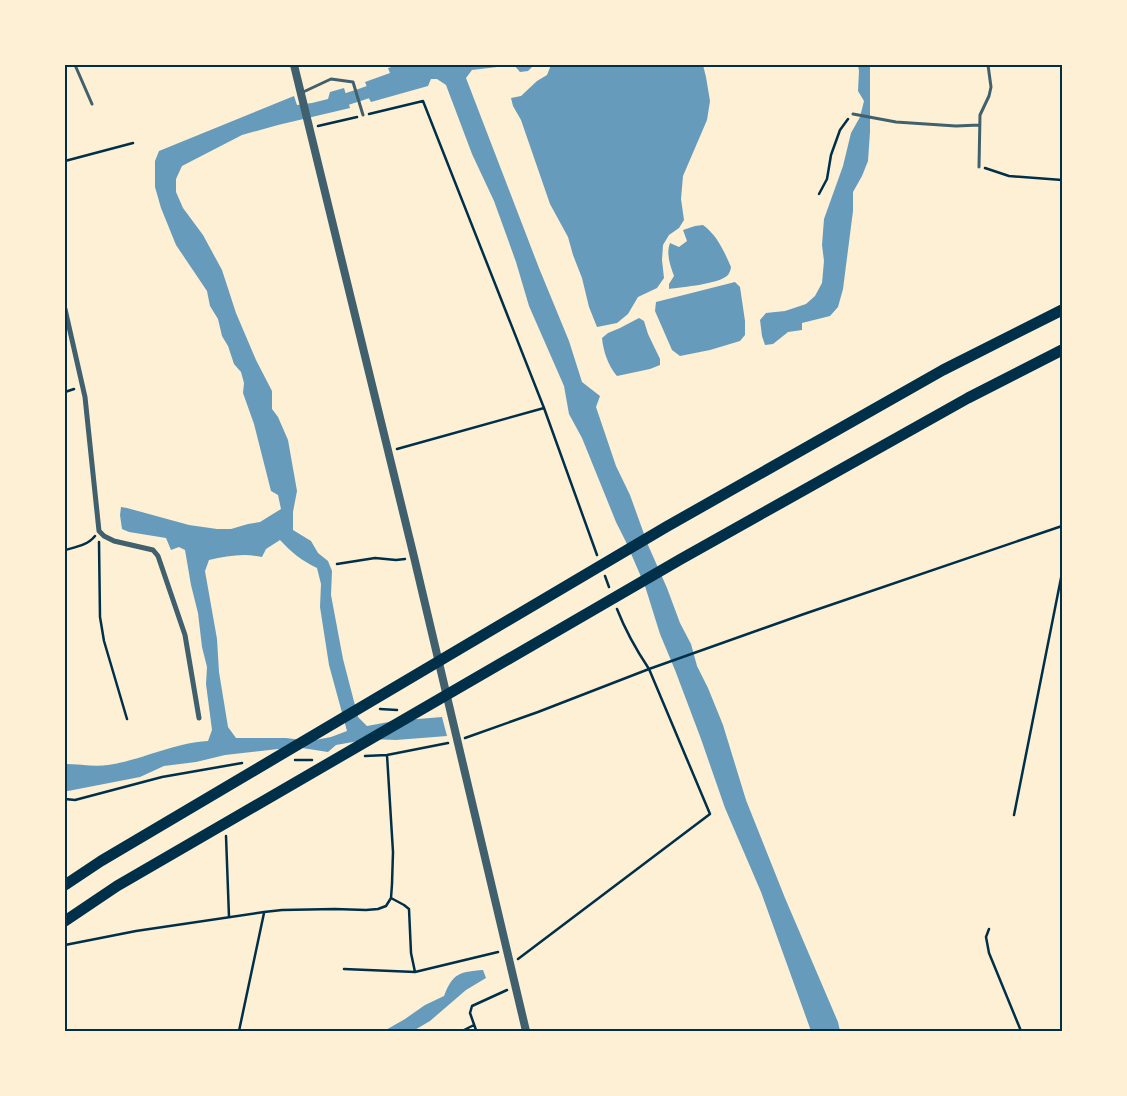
<svg xmlns="http://www.w3.org/2000/svg" width="1127" height="1096" font-family="Jost,sans-serif">
<rect width="100%" height="100%" fill="#fdf0d5"/>
<path fill="#669bbc" fill-rule="evenodd" d="M398,65h136l-6,6 -8,1 -6,-7 -42,5 -6,8 73,190 30,73 13,41 18,14 -4,11 20,59 14,29 18,50 19,43 13,35 11,21 6,22 11,22 15,37 23,75 39,98 53,124 2,9h-29l-50,-139 -36,-84 -24,-69 -26,-69 -15,-36 -15,-48 -19,-44 -10,-20 -34,-84 -13,-24 -5,-28 -35,-80 -13,-44 -22,-61 -22,-47 -26,-69 -9,-6h-6l-3,7 -57,16 -4,-7h-4l-1,-5 5,-3 -2,-5 25,-9 -2,-5z
M551,65h152l3,12 4,24 -3,19 -24,56 -2,23 3,21 -5,8 -10,7 -6,10 -1,15 2,18 -7,10 -19,9 -10,17 -11,9 -20,4 -8,-20 -7,-29 -9,-23 -5,-18 -18,-33 -29,-84 -8,-14 -2,-8 10,-2 16,-15 10,-6z
M858,65h12v67l-2,29 -6,15 -9,16v19l-10,78 -5,18 -8,9 -28,7v7l-14,2 -15,12 -8,1 -3,-9 -2,-16 6,-7 19,-2 21,-7 9,-8 7,-13 2,-22 -2,-16 2,-26 19,-53 8,-33 9,-16 4,-16 -6,-10 1,-20z
M344,88l6,20 -72,17 -36,10 -60,31 -6,13v13l7,16 20,27 19,35 14,43 20,47 16,31v18l6,8 10,23 9,51 -4,21v18l18,11 7,12 10,8 4,10 -1,24 12,64 15,58 9,9 27,-5 48,-4 5,19 -51,4 -26,-1 -34,6 -8,7 -26,-4 -24,1 -53,6 -29,7 -32,4 -24,11 -72,14 -3,-1v-26c14,0 29,3 43,1 34,-5 65,-22 100,-24l4,-11 -6,-46 1,-17 -5,-20 -4,-34 -7,-28 -6,-35 -6,-3 -8,3 -5,-12 -37,-6 -7,-3 -2,-14 1,-8 6,1 62,17 28,4h14l17,-5 12,-2 21,-13 -3,-14 -7,-4 -17,-67 -11,-31 1,-10 -3,-11 -7,-8 -6,-18 -6,-10 -4,-17 -8,-13 -3,-15 -31,-46 -15,-37 -6,-21v-26l4,-10 135,-55 3,9 15,-2 16,-4 2,-7zM280,540c11,12 22,21 37,28l4,16 -1,23 9,58 18,66 -16,6 -21,4 -24,-3h-50l-8,-11 -9,-55 -2,-33 -12,-68 4,-11c18,-4 35,-7 53,-3l4,-8z
M703,225c14,10 21,26 28,42 0,2 -2,7 -3,8 -8,9 -46,12 -59,14v-5l5,-8c-4,-11 -8,-22 -4,-33l9,4 8,-6 -4,-11 12,-4z
M735,282l5,5 5,34v14l-5,6 -30,9 -30,6 -8,-6 -17,-39 1,-9z
M639,318l5,3 4,13 12,25v6l-10,4 -33,7c-9,-10 -14,-26 -15,-38l6,-5 12,-5z
M483,970l3,8 -20,12 -36,31 -17,10h-29l21,-12 20,-14 19,-9c9,-23 15,-24 39,-26z"/>
<g fill="none" stroke-linecap="round" stroke-linejoin="round">
<path stroke="#669bbc" stroke-width="12" d="M331,105c16,-7 32,-10 47,-17"/>
<path stroke="#003049" stroke-width="2.5" d="M369,114l54,-13 121,307 53,147
M318,126l39,-9
M65,161l68,-18
M985,168l24,8 53,4
M819,194l8,-15 4,-24 9,-25 8,-11
M65,392l9,-3
M397,449l147,-41
M99,542l1,75 4,24 23,78
M65,550c11,-3 23,-5 30,-14
M337,564l38,-6 21,2 9,-1
M605,576l4,11
M380,709l17,1
M465,738l73,-26 111,-43 155,-55 258,-88
M365,756l22,-1 61,-12
M295,760h17
M65,799l10,1 87,-23 80,-14
M1014,815l48,-242
M226,836l3,81
M391,898l13,7 5,4 2,44 4,19
M989,929l-3,8 3,16 32,78
M65,945l71,-14 128,-19 18,-2 53,-1 31,1 12,-1 8,-3 5,-8 1,-14 1,-32 -6,-97
M518,959l192,-145 -61,-145c-14,-21 -23,-37 -32,-60
M344,969l71,3 83,-20
M476,1030l-6,-17 2,-7 35,-16
M239,1031l25,-118
M462,1031l12,-6"/>
<path stroke="#3f606c" stroke-width="3" d="M75,65l17,39
M301,93l30,-14 22,3 10,33
M853,114l43,8 60,4 23,-1
M979,167l1,-52 9,-19 2,-9 -3,-22"/>
<path stroke="#3f606c" stroke-width="5" d="M65,309l20,88 14,134 5,5 10,5 39,9 5,6 27,79 14,83"/>
<path stroke="#3f606c" stroke-width="8" d="M294,65l120,492 112,474"/>
<path stroke="#003049" stroke-width="11" d="M65,885l36,-24 565,-334 277,-157 119,-60
M65,921l52,-35 564,-327 287,-161 94,-48"/>
</g>
<rect width="1127" height="1096" fill="none" stroke="#fdf0d5" stroke-width="132"/>
<rect x="66" y="66" width="995" height="964" fill="none" stroke="#003049" stroke-width="2"/>
</svg>
